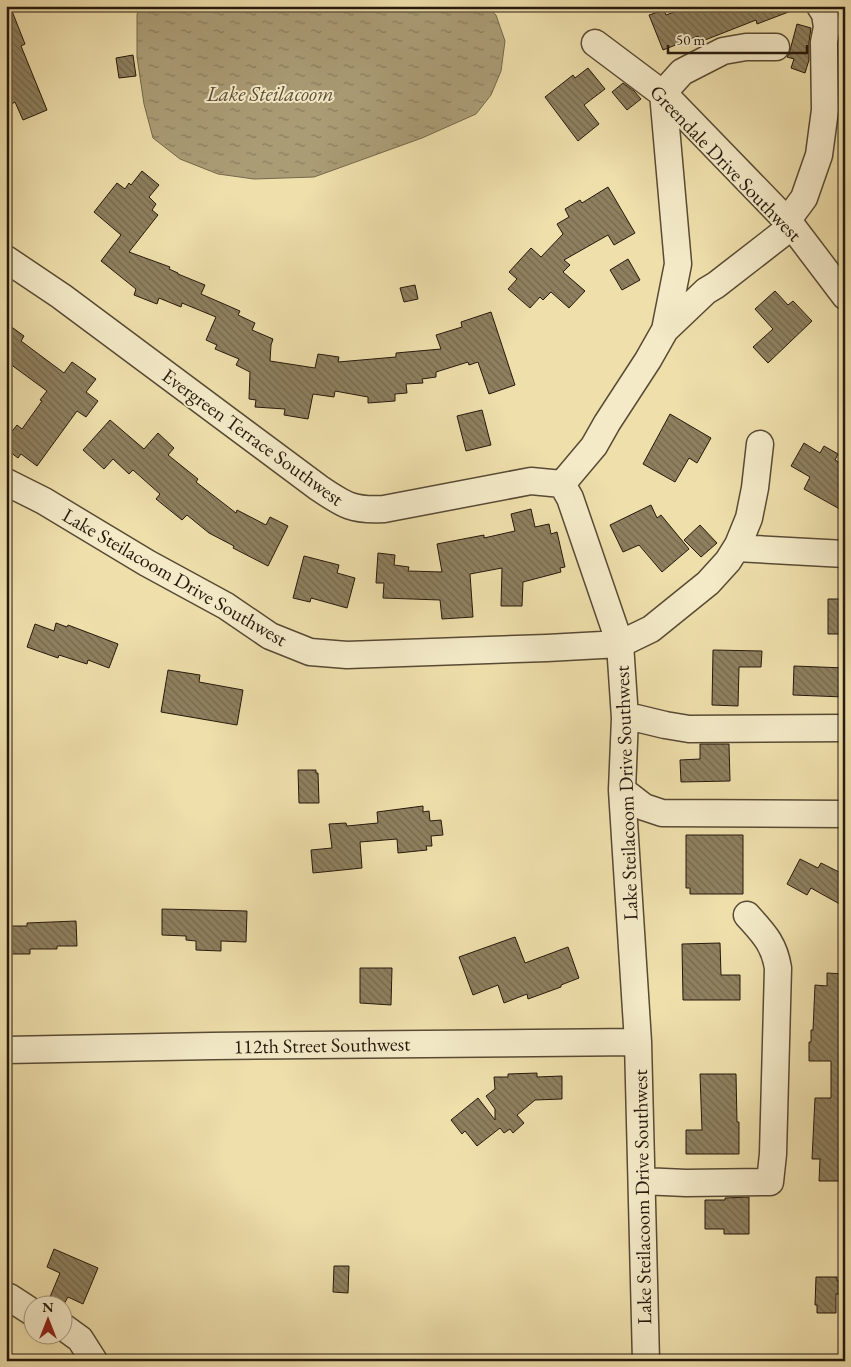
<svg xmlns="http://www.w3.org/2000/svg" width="851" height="1367" font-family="'EB Garamond',serif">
<defs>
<pattern id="water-ripples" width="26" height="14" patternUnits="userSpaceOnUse" patternTransform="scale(1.25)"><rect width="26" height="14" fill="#aa9c75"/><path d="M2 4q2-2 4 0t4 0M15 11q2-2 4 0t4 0" fill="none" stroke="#8a7e5e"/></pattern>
<pattern id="building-back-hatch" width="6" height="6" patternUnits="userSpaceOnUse" patternTransform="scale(1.25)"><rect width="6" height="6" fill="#8e805f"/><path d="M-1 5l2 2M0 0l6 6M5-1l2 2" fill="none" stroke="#74684d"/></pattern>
</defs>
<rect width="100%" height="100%" fill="#eedfab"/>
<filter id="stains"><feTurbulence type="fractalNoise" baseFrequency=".004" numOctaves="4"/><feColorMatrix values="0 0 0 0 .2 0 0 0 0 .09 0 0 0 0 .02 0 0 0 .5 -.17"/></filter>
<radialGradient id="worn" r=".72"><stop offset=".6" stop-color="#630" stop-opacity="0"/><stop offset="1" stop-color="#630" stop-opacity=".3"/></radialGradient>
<path fill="url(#water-ripples)" stroke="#75684b" d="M139,6h346l11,9 9,26 -4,30 -10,24 -15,19 -54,24 -108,39 -60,2 -36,-5 -38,-15 -27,-21 -9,-34 -7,-47v-42z"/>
<path fill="url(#building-back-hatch)" stroke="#26190c" d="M6,6h4l15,38 -4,2 26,64 -24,10 -8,-18 -5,3 -4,-10z
M702,6h97v2l-42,16 -1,-4 -56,22 -2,-6 -35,14 -14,-35 15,-5 2,5 22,-8 2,4z
M797,24l14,4 -2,14v18l-4,13 -14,-5 3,-9 -7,-2 2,-3z
M133,55l3,21 -17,2 -3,-20z
M588,68l17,21 -21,16 15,19 -21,17 -33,-44 28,-22 2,3z
M623,83l11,8 7,8 -14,11 -15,-18z
M142,171l17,14 -10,12 7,7 -4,6 6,5 -29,37 41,15 -1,2 9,4v1l27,11 -4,9 39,17 -2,4 17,8 -3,7 21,9 -2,6 -1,16 45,7 3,-14 21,3 -1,5 58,-5v-4l45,-4 -5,-14 26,-8 -1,-5 30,-10 24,73 -26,9 -11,-32 -9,3 -1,-3 -32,10v5l-14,2 1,4 -17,1 1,9 -12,1v7l-27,2v-6l-33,-6 -1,6 -21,-3 -5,25 -24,-4 1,-6 -30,-2 1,-7 -7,-1 1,-27 -14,-7 3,-6 -24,-10 2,-4 -11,-5 10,-23 -34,-14 -1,4 -22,-9 -2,6 -23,-9 2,-6 -35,-28 20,-26 -27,-23 23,-29 8,6 4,-6 2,2z
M608,187l27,46 -21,12 -6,-10 -44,25 6,5 -7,7 22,19 -16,17 -18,-16 -8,8 -3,-3 -10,11 -22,-19 9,-10 -8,-7 22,-24 10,9 22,-23 -6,-10 12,-7 -4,-8 15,-9 2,3z
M628,259l12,21 -18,10 -12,-20z
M415,285l3,14 -14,3 -4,-14z
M775,291l13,14 5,-4 19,20 -44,42 -15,-16 20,-18 -18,-20z
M6,323l18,13 -3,5 43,32 8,-11 24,17 -10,13 12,9 -12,16 -9,-6 -40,55 -16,-12 -3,4 -12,-9v-10l11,-14 5,4 20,-28 -2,-1 7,-9 -41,-30z
M482,410l9,35 -25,6 -9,-35z
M670,414l41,24 -14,25 -8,-5 -14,24 -32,-18z
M110,420l34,29 14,-16 16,15 -6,7 30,24 -2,3 40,31 1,-3 29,15 4,-8 18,9 -20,40 -35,-18 1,-2 -25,-13 -22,-18 -5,5 -26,-21 4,-5 -27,-24 -4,4 -16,-15 -9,10 -21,-19z
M804,443l16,10 4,-7 14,8 -3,6 10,6v46l-41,-23 6,-12 -19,-11z
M651,505l6,13 4,-3 28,34 -27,23 -23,-27 -16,7 -13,-27z
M531,509l4,18 14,-3 2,10 6,-2 8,35 -5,1 1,4 -38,10 -1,24h-21l1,-38 -32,6 3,43 -31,2 -2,-19 -57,-2 1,-15h-8l2,-30 17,2 -1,10 15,2 -1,4 34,1 -5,-28 47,-9v3l31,-7 -4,-17z
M700,525l17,18 -16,14 -17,-17z
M304,556l35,9 -2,8 18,5 -8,30 -36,-10 -1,4 -17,-4z
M828,599h17v35h-17z
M56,623l11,4 1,-2 50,19 -9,24 -21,-8 -1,4 -28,-9 -1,3 -31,-11 8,-23 19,7z
M713,650l49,1 -1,16h-22l-1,39 -26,-1z
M794,666l51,2 -1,29 -51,-2z
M168,670l32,5 -1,7 44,8 -6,35 -76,-13z
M700,744h29l1,37 -49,1 -1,-22 20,-1z
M298,770h18v3h2l1,30h-20z
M423,806v6l6,-1 1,10 11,-1 2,15 -12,1 1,10h-6l1,4 -29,3 -1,-14 -37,3 2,26 -49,5 -2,-23 21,-2 -3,-24 17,-1 1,3 31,-3 -1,-11z
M686,835h57v59h-53v-6h-4z
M800,859l18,9 3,-5 24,12v32l-34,-19 -4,7 -20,-11z
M162,909l85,2 -1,31 -25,-1v10l-25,-1v-9l-10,-1v-4l-24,-1z
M76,921l1,25h-20v3h-27v5h-23l-1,-28h21v-3z
M515,937l10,26 43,-16 11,31 -18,7v2l-33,12 -1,-5 -23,9 -6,-18 -25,10 -14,-38z
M720,943l1,32h19v25h-57l-1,-56z
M360,968h32l-1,37 -31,-2z
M827,973l18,1v207h-26l1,-22h-8l3,-61h16v-37h-22v-19h2v-12h2l2,-45 12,1z
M537,1073v4l25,-1v23l-27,1 -18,15 7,8 -11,10 -3,-4 -6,4 -4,-5 -23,18 -12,-15 -3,3 -11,-14 27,-22 17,22v-11l-9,-13 9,-7 -1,-12h14v-3z
M700,1074h36l1,48h2v32h-53v-24h16z
M749,1197v37h-25v-5h-19v-29h20v-2z
M54,1249l44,19 -15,36 -15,-7 -4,7h-17l13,-31 -13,-6z
M334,1266h15l-1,27 -15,-1z
M816,1277h21v4h6v13h-7v19h-19v-8h-2z"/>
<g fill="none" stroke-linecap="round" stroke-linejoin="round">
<g stroke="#584a34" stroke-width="29">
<path id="minor" d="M595,43l72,54 125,129 53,70
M787,221l17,-23 15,-43 6,-45 -1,-68 3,-15 -2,-13 -5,-8
M6,259l55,37 258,192c25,17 34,23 65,21l147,-28 31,3
M665,330l13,-66 -15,-171 19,-21 41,-21 23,-4h30
M6,482l38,19 103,62 79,43 44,30 40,16 37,3 200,-7 73,-4 31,-15 57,-46 20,-22 10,-16 11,-27 6,-30 5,-44
M562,484l8,14 12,35 38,111 5,74 -3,72 16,252 8,319
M562,484l32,-38 13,-23 41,-63 17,-30 41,-39 10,-6 76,-59
M736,548l109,6
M625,718h11l29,7 24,4 156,-1
M622,790l22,17 18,6 183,1
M6,1050l206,-4 426,-4
M642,1181l44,2 84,-1 3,-28 5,-186c-4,-25 -15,-35 -31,-53
M9,1297l23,15
M62,1326l18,13 14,22"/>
</g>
<use href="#minor" stroke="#f4eac8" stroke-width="26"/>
</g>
<g text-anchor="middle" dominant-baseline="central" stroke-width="4" stroke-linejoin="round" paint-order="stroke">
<g font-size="20" fill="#26190c" stroke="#f4eac8">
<text transform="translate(726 163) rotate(46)">Greendale Drive Southwest</text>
<text transform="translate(253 437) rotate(36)">Evergreen Terrace Southwest</text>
<text transform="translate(175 577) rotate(30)">Lake Steilacoom Drive Southwest</text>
<text transform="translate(626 793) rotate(-92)">Lake Steilacoom Drive Southwest</text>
<text transform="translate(322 1045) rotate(-1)">112th Street Southwest</text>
<text transform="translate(642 1197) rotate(-91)">Lake Steilacoom Drive Southwest</text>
</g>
<g font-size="21" font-style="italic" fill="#5b4d36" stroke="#f4eac8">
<text x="270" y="93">Lake Steilacoom</text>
</g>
</g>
<rect width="851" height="1367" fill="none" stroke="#eedfab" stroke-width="25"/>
<rect x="8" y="8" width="836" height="1352" fill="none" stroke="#26190c" stroke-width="2.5"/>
<rect x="12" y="12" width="826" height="1342" fill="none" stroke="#26190c"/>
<g transform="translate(48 1320)"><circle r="24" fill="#f4eac8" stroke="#a2967d"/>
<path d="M0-4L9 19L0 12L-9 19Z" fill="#8f2418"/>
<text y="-8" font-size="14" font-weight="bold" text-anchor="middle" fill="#26190c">N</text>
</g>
<path d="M668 45v8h139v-8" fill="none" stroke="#26190c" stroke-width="2.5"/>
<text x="676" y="45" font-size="15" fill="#26190c" stroke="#f4eac8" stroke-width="4" paint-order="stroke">50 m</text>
<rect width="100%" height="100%" filter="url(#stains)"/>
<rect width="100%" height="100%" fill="url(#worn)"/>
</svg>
